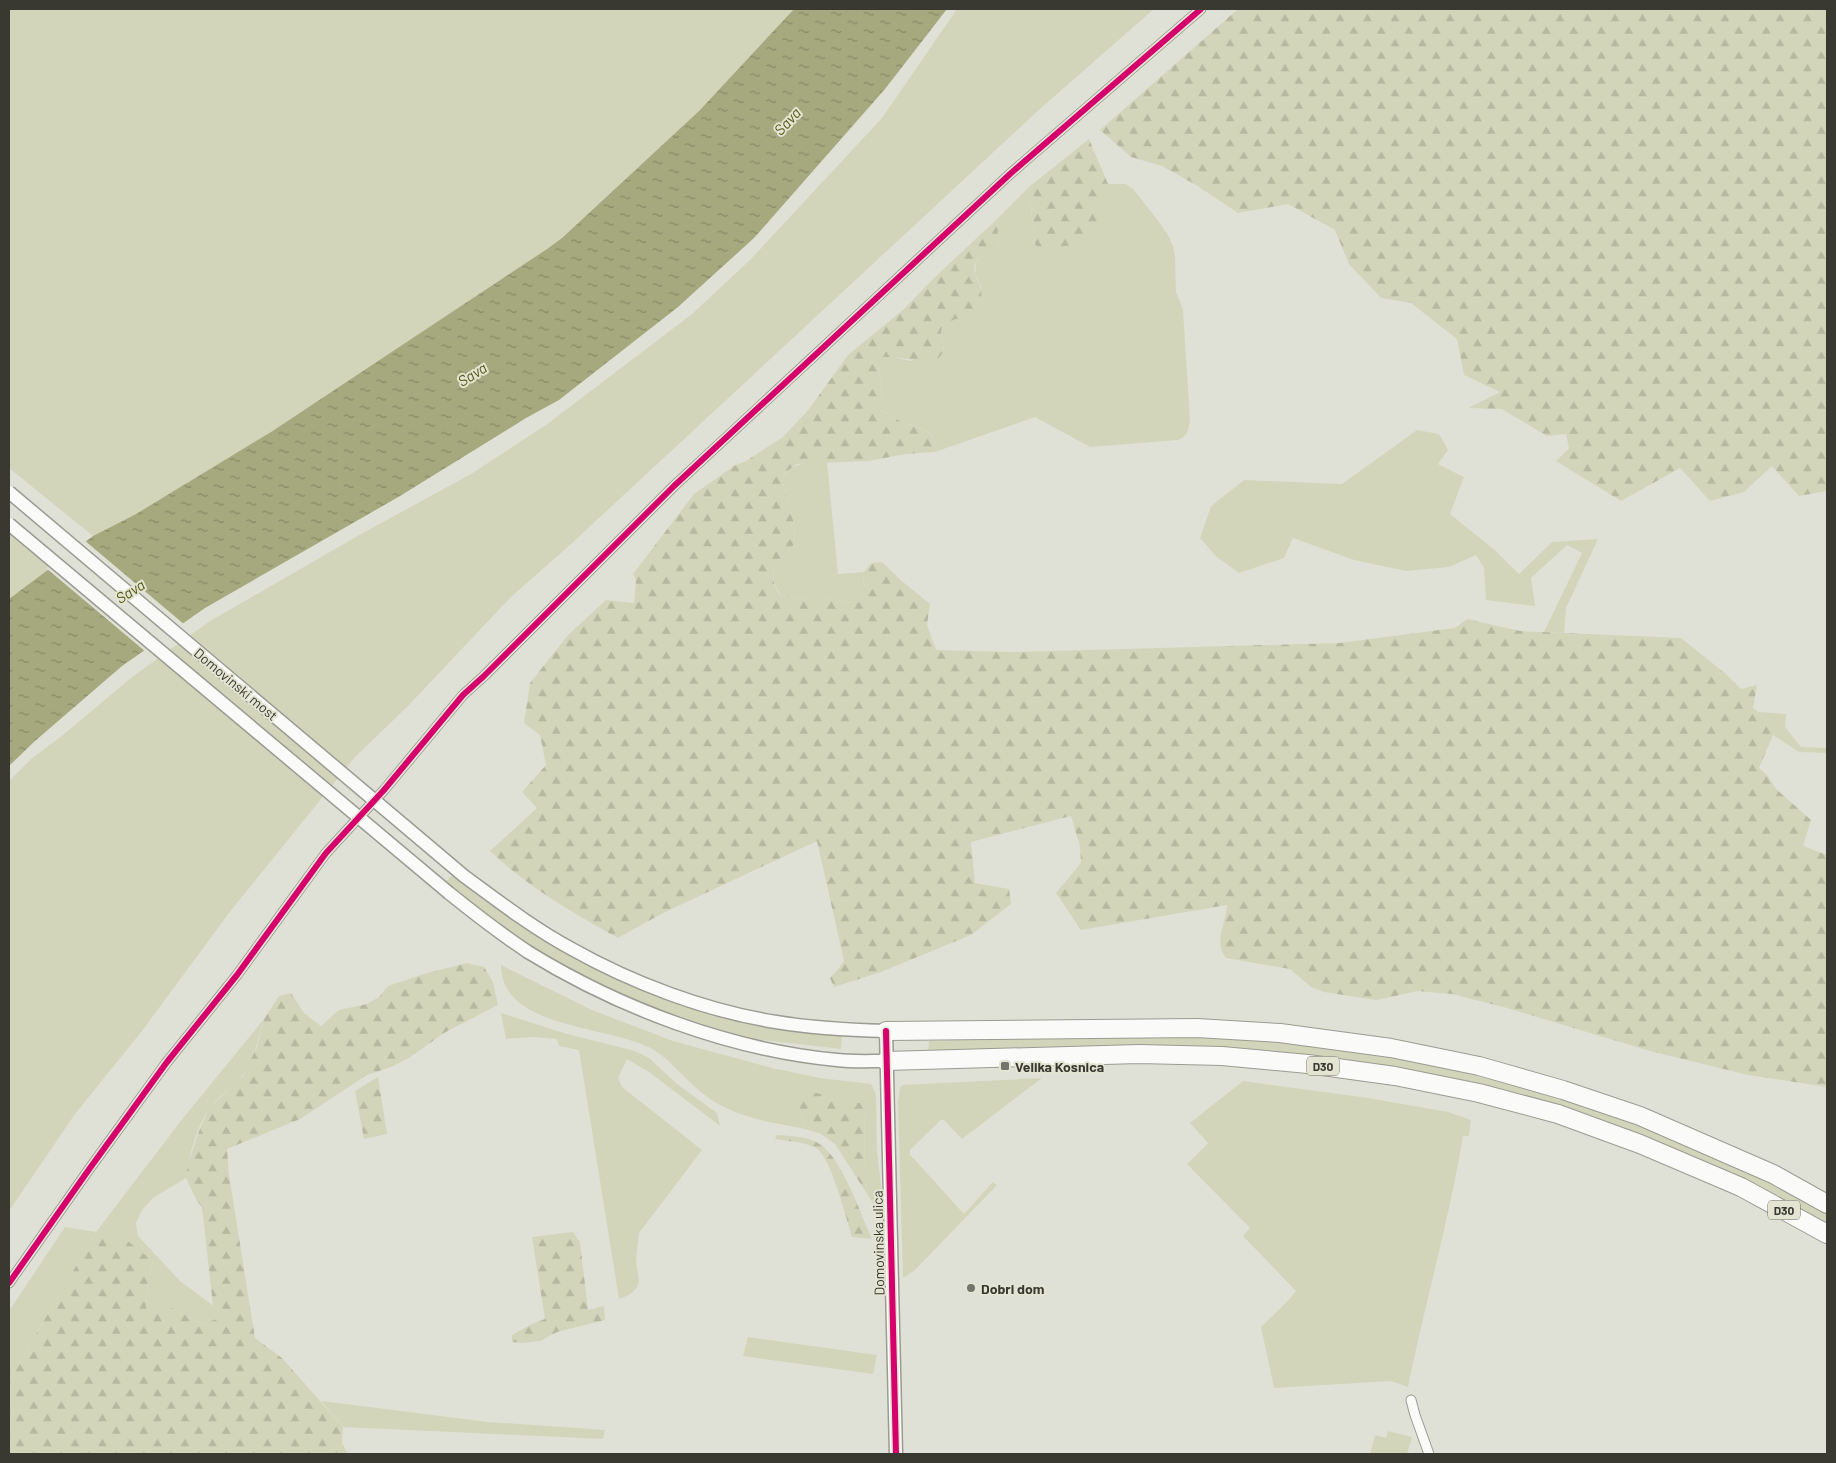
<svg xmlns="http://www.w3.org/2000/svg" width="1836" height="1463" font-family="Barlow,sans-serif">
<defs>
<pattern id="forest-firs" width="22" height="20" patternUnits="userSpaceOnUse" patternTransform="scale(1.25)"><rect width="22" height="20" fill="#d3d5ba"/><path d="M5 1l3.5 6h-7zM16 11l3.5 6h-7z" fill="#b6b8a0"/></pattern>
<pattern id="water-ripples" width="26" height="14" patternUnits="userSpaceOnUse" patternTransform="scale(1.25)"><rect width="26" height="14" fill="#a6a87d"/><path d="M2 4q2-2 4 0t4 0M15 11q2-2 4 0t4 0" fill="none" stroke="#888a67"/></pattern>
</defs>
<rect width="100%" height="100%" fill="#e0e1d6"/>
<path fill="#d3d5ba" d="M9,9h785l-95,102 -137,127 -15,11 -276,183 -135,82 -43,22 -84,-68z
M957,9h197l-113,99 -470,436 -60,53 -104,110 -52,50 -126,156 -87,118 -67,83 -66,97v-430l23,-23 31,-23 69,-58 78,-56 151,-87 110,-60 75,-49 146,-111 58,-54 132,-142z
M1108,184h18l8,6 25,32 9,13 5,11 2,11 1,35 7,18 7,111c-2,9 -2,15 -12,19l-88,7 -55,-30 -100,35c1,-22 -10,-22 -27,-28 -9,-3 -17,-8 -25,-13l-4,-45 3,-9h12l16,4 34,-10 -3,-19 2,-8 37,-18 1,-20 -6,-12 1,-12 8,-9 15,-3 -2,-31 32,-32 6,58 67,-16v-39z
M1417,430l22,4 9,16 -10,14 26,13 -14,37 46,37 23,23 33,-32 46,-3 -32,69 -2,25 -20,-1 38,-79 -15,-8 -36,33 4,28 -49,-6 -2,-32 -8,-13 -27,12 -43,4 -52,-11 -61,-22 -9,20 -45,15 -22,-16 -17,-19 11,-32 33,-26 98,4z
M827,462l11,112 26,-2 -2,29 -11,2 -32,-7 -19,3 -20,-5c-9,-13 -10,-26 3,-38 6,-5 10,-7 11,-15 3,-18 -8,-44 -12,-62 10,-18 26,-16 45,-17z
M9,531l44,36 -44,32z
M1758,712l28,2 -1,13 16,20 26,1v5l-28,-1 -26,-17 3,-9z
M454,873l176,110 212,51 -1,15 -96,-11 -36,-9 -45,-16 -57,-24 -66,-35 -39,-26 -57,-45z
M501,965l91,45 81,31 99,27 48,10 51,6 5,10 1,57 8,70 -16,-24 -4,-19 -1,-74 -65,2 6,23c-37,-7 -73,-12 -103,-36 -15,-12 -33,-34 -48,-43 -43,-25 -153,-20 -153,-85z
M501,1013l66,21 68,17 14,7 28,26 40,29 3,13 -71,-54 -22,-13 -9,19 4,9 80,63 -63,83 -3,28 3,20 -2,7 -8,7 -10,4 -40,-249 -20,-4 -2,-7 -24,-2 -27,2z
M264,1019c-6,19 -9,41 -22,57 -9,13 -25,20 -33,33 -13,19 -20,47 -23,69l-33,20 -11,12 -6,13 2,13 42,45 47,35 -25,8 -29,-16 -17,7 -10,-6 2,-29 5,-19 -57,-29 -87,148v-69l56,-84 31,5 84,-110z
M1103,1035c76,2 152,3 227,13 175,24 343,80 497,165v12l-27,-17 -114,-53 -332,-92 -426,-9 1,-13z
M1042,1078l-80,61 -18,-19h-3l-31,30v5l5,5 49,54 29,-32 4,3 -82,85 -12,8 -5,-176 2,-15 3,-2z
M1243,1081l125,17 80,14 23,8 -2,16h-6c-14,85 -38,167 -55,251l-17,-6 -117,7 -13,-61 25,-24 10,-12 -53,-55 7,-8 -63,-64 21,-21 -18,-20z
M748,1337l129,18 -4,19 -130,-18z
M321,1401l167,21 117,8 -2,9 -260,-12z
M1388,1431l24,6 -5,17h-37l5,-19 11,3z"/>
<path fill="url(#forest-firs)" d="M1238,9h589v482l-28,5 -27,-30 -28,26 -34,9 -30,-33 -59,33 -65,-40 13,-13 -3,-14 -19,2 -45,-27 -34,-1 32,-16 -36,-17 -7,-36 -46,-36 -30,-5 -32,-34 -14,-34 -47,-26 -50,9 -42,-28 -34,-19 -31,-9 -31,-27z
M1089,139l19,45 -6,6v39l-26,15 -30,6 -11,-5 -6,-58z
M997,219l2,31c-13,3 -28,7 -24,25 1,4 4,7 5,10 3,11 1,27 -5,35l-19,-1 -13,5 -2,8 3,19 -5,7 -18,3 -27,-4h-11l-4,9 4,45c8,5 16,10 25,13 16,6 28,6 27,28l-29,2 -38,7 -71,3 -11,8 -4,7c4,18 15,44 12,62 -1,8 -5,10 -11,15 -13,12 -12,25 -4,38l21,5 19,-3 32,7 11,-2 2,-29 7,-9 11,-1 20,19 28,23 -3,21 9,25 76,2 327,-9 116,-15 12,-9 53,12 161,7 45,36 15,15 16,-4 -4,23 24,18 -18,42 9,8 8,13 35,31 -8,26 24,9v232l-79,-12 -98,-24 -143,-43 -55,-14 -34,-3 -42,9 -52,-8 -13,-5 -21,-18 -64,-11c-13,-16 0,-34 1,-53l-146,25 -25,-37 25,-30 -1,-16 -9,-31 -100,26 4,41 34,6 2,15 -40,31 -90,37 -47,15 -4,-9 9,-10 5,-7 -27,-120 -156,73 -43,24c-45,-25 -90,-51 -128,-87l47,-43 -15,-16 24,-27 -6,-30 -16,-12 6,-40 38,-48 38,-35 28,3 2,-23 -3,-6 61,-80 40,-28 12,-5 37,-24 26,-28 39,-54 56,-46 29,-30z
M467,963l17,4 9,15 5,23 -54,28 -35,25 -18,9 -24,8 -67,44 -73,30 2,26 26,163 27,20 61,69 -1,16 6,11h-339v-74l87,-148 29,7 28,22 -5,19 -2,29 10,5 17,-6 29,16 24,-8 -13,-10 -11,-99 -5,-6 -11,-23 2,-14 11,-33 10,-23 34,-32 14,-29 7,-28 15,-23 12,-3 13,20 17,13 18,-16 28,-6 12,-7 9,-11 39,-13z
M378,1077l9,57 -23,5 -9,-48z
M799,1089l65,15 1,74 4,19 -34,-53 -14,-10 -16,-5 -6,-23z
M777,1135c13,1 30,1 41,8 23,12 43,72 54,96l-20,-2c-6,-19 -21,-80 -36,-89 -12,-6 -28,-7 -41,-9z
M573,1232l7,10 8,68 16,-4 1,14 -48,12 -17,9 -18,2 -10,-1v-7l22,-12 11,-4 -13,-82z"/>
<path fill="url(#water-ripples)" d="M794,9h153l-62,80 -131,149 -76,69 -119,93 -33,18 -126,78 -195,112 -83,58 -87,75 -26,25v-167l84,-63 43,-22 135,-82 276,-183 15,-11 137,-127z"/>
<path fill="#e0e1d6" d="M84,540l101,85 -39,27 -100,-84z"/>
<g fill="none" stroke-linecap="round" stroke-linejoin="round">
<g stroke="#9a9b92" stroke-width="11">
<path id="street" d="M9,1283l81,-115 77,-106 70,-87 89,-122 58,-63 79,-95 21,-19 190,-190 336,-312 191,-165
M1411,1400l4,15 14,39"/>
</g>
<g stroke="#9a9b92" stroke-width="15">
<path id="secondary" d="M464,876c34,25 69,52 106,72 62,35 136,63 206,74 36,6 73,8 110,9l10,423
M449,893c26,21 52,41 79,59 91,56 202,98 309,108 16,2 33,1 49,1"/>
</g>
<g stroke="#9a9b92" stroke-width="20">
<path id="highway" d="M886,1031l311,-3 83,5 111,15 88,18 84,24 77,26 133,58 54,30
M886,1061l253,-7 83,2 86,8 87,12 84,17 79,21 82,30 101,43 86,47"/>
</g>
<use href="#street" stroke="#fafaf9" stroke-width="9"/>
<use href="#secondary" stroke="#fafaf9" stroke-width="12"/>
<use href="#highway" stroke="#fafaf9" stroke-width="18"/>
<g stroke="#9a9b92" stroke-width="15" stroke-linecap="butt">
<path id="secondary-bridge" d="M9,492l455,384
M9,524l440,369"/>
</g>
<use href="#secondary-bridge" stroke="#fafaf9" stroke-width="12"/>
<g stroke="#e3e5d2" stroke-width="9">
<path id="cycleway" d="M886,1031l10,423
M9,1283l81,-115 77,-106 70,-87 89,-122 58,-63 79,-95 21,-19 190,-190 336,-312 191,-165"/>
</g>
<use href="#cycleway" stroke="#d6006c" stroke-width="6"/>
</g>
<g fill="#73746b" stroke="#e3e5d2" stroke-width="2">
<rect x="1000" y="1061" width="10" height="10" rx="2.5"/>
<circle cx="971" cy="1288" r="5"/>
</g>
<g text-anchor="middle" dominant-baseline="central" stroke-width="4" stroke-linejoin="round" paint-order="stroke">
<g fill="#e3e5d2" stroke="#6c6d62" stroke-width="1">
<rect x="1307" y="1056.5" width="32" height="19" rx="4"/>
<rect x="1768" y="1200.5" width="32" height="19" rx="4"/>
</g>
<g font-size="12" font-weight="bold" fill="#393932">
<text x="1323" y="1066">D30</text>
<text x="1784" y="1210">D30</text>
</g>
<g font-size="14" fill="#393932" stroke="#e3e5d2">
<text transform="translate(236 684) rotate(40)">Domovinski most</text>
<text transform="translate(878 1243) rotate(-91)">Domovinska ulica</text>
</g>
<g font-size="14" font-weight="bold" fill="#393932" stroke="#e3e5d2" text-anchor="start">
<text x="1015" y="1066">Velika Kosnica</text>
<text x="981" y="1288">Dobri dom</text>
</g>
<g font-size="15" font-style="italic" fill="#575817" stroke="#e3e5d2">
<text transform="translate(787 121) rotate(-47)">Sava</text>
<text transform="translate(472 374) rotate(-32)">Sava</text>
<text transform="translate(130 591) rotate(-32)">Sava</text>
</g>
</g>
<rect width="1836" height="1463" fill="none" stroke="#393932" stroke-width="20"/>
</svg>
